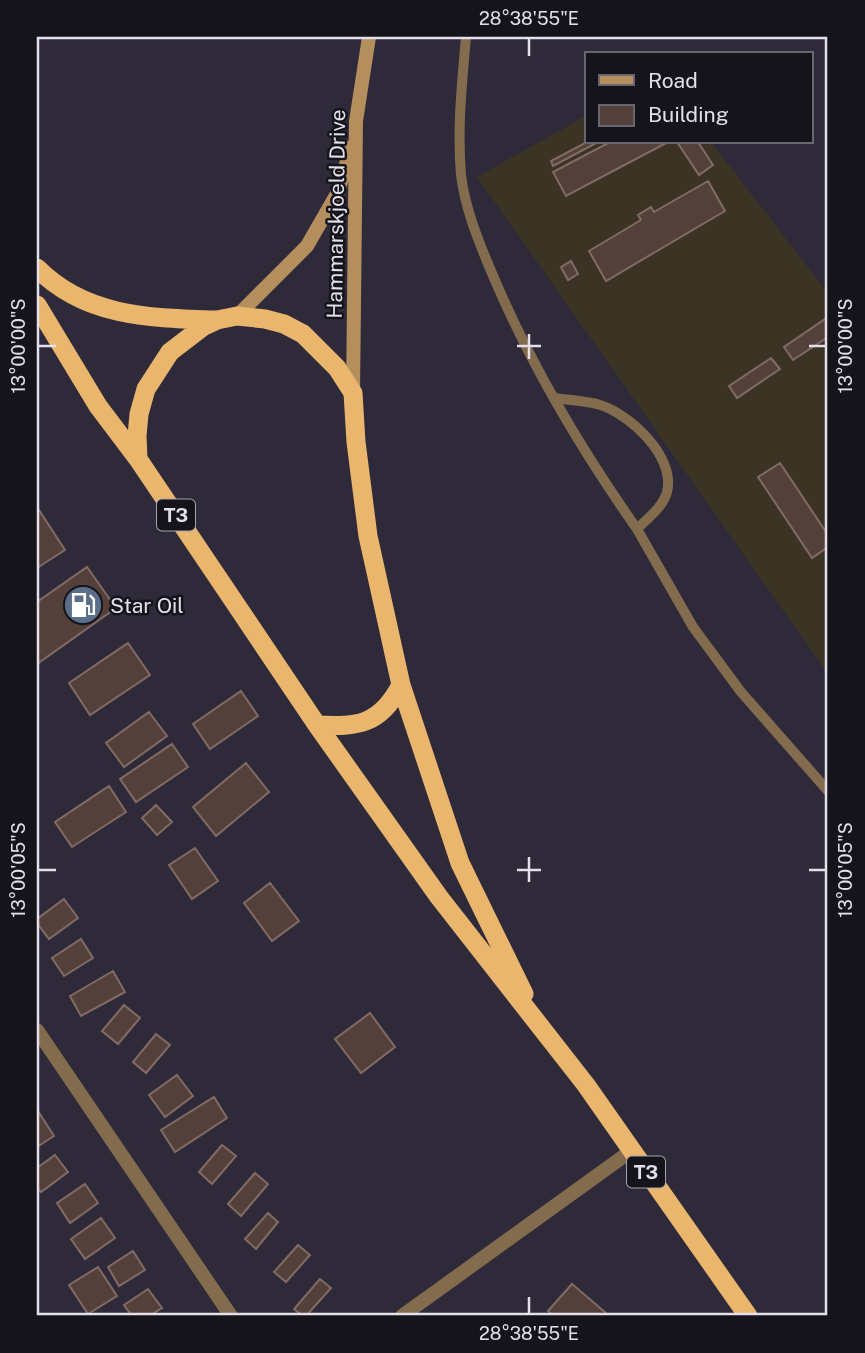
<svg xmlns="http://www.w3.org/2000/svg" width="865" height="1353" font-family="'Public Sans',sans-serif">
<rect width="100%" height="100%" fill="#2f2a3a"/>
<path fill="#3b3323" d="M587,115v27h124l117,151v381l-351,-497z"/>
<path fill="#54403a" stroke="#816b64" stroke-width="2" d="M587,142h11l-45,24 -2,-5z
M610,142h58l-102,54 -13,-24z
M677,142h21l15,23 -14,10z
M708,181l17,30 -119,70 -17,-30 52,-31 -3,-5 13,-8 3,5z
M571,261l7,13 -10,6 -7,-13z
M828,317v20l-35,23 -9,-13z
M771,358l9,11 -43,29 -8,-12z
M780,463l48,72v12l-16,11 -54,-81z
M37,507l28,43 -28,18z
M87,567l29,41 -79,56v-62z
M128,643l22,32 -60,40 -21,-32z
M241,691l17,25 -48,33 -17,-25z
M149,712l18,24 -43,31 -18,-24z
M172,744l16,23 -52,35 -16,-23z
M246,763l23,29 -53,44 -23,-29z
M109,786l17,26 -54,35 -17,-25z
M156,805l16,17 -15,13 -15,-17z
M195,848l23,33 -26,18 -23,-34z
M270,883l29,38 -27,20 -28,-38z
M64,899l14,19 -29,21 -12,-16v-4z
M81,939l12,19 -29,18 -12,-18z
M113,971l12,21 -44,24 -11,-20z
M124,1005l16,13 -22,26 -16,-13z
M370,1013l25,34 -34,26 -26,-34z
M156,1034l14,11 -24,28 -13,-11z
M177,1075l16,21 -28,21 -16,-22z
M214,1097l13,21 -52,34 -14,-22z
M38,1111l16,25 -17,11v-35z
M222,1145l14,11 -24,28 -13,-12z
M55,1155l13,17 -27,20 -4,-5v-19z
M255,1173l13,11 -27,32 -13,-12z
M85,1184l13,19 -28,20 -13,-20z
M268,1213l10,9 -22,27 -11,-10z
M101,1218l14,20 -30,21 -14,-20z
M298,1245l12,10 -24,27 -12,-10z
M133,1251l12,19 -26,16 -11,-19z
M98,1267l19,29 -29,18 -19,-29z
M320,1279l11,9 -25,28h-3l-9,-7z
M572,1284l34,29 -3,3h-49l-6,-5z
M148,1289l14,19 -13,8h-17l-8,-11z"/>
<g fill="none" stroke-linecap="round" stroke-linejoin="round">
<path stroke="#836c4d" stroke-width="10" d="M466,37c-4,46 -9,92 -5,138 4,33 17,65 30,96 38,91 89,177 146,258
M554,398c14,2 29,3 43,6 31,8 79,52 70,88 -4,15 -20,27 -30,37l56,98 48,65 87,99"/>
<path stroke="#836c4d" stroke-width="14" d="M37,1030l194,286
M402,1316l229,-165"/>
<path stroke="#b48f5d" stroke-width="14" d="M237,316l70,-70 31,-54 13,-45
M353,393l3,-272 13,-84"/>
<path stroke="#eab66d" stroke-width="19" d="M37,268c48,49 113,50 178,52
M37,305l61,101 40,53 179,266 122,172 147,188 162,231
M138,459l-1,-23 2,-22 7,-25 24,-37 34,-26 13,-6 20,-4 28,3 19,5 19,10 34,34 16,25 3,49 12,94 33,149 59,178 64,131
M317,725c41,2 63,0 84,-40"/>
</g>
<path fill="none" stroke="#e3e0eb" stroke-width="2.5" d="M529,38v18M529,334v25M38,346h18M517,346h24M809,346h17M529,857v25M38,870h18M517,870h24M809,870h17M529,1297v17"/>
<defs>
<g id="fuel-disc" transform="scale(2.0125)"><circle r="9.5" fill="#5c6f8a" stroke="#16141b"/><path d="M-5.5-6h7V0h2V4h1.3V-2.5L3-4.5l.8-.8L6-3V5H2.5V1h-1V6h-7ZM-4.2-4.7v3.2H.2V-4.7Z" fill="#fff"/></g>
</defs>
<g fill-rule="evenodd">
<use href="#fuel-disc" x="83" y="605"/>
</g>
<g text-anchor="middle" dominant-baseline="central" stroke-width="5" stroke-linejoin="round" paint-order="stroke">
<g fill="#16141b" stroke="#a6a3ad" stroke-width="2">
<rect x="157" y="499.5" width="38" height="31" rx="5"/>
<rect x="627" y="1156.5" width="38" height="31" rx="5"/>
</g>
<g font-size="19" font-weight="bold" fill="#e3e0eb">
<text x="176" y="515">T3</text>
<text x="646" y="1172">T3</text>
</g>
<g font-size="21" fill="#e3e0eb" stroke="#16141b">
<text transform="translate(336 214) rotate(-89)">Hammarskjoeld Drive</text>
</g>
<g font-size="21" fill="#e3e0eb" stroke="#16141b" text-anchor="start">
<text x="110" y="605">Star Oil</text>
</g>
</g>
<rect width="865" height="1353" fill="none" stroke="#16141b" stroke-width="77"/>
<rect x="585" y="52" width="228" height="91" fill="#16141b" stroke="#68666e" stroke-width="2"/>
<rect x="599" y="75" width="35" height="10" fill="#b48f5d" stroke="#68666e" stroke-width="2"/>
<text x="648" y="88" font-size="21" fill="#e3e0eb">Road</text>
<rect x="599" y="105" width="35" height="21" fill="#54403a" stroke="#68666e" stroke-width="2"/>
<text x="648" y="122" font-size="21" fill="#e3e0eb">Building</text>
<rect x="38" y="38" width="788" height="1276" fill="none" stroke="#e3e0eb" stroke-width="2.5"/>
<g font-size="18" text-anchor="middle" fill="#e3e0eb">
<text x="529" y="25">28°38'55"E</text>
<text transform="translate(19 346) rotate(-90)" y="6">13°00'00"S</text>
<text transform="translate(846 346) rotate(-90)" y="6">13°00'00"S</text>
<text transform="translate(19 870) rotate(-90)" y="6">13°00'05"S</text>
<text transform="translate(846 870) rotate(-90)" y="6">13°00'05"S</text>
<text x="529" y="1340">28°38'55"E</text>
</g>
</svg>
